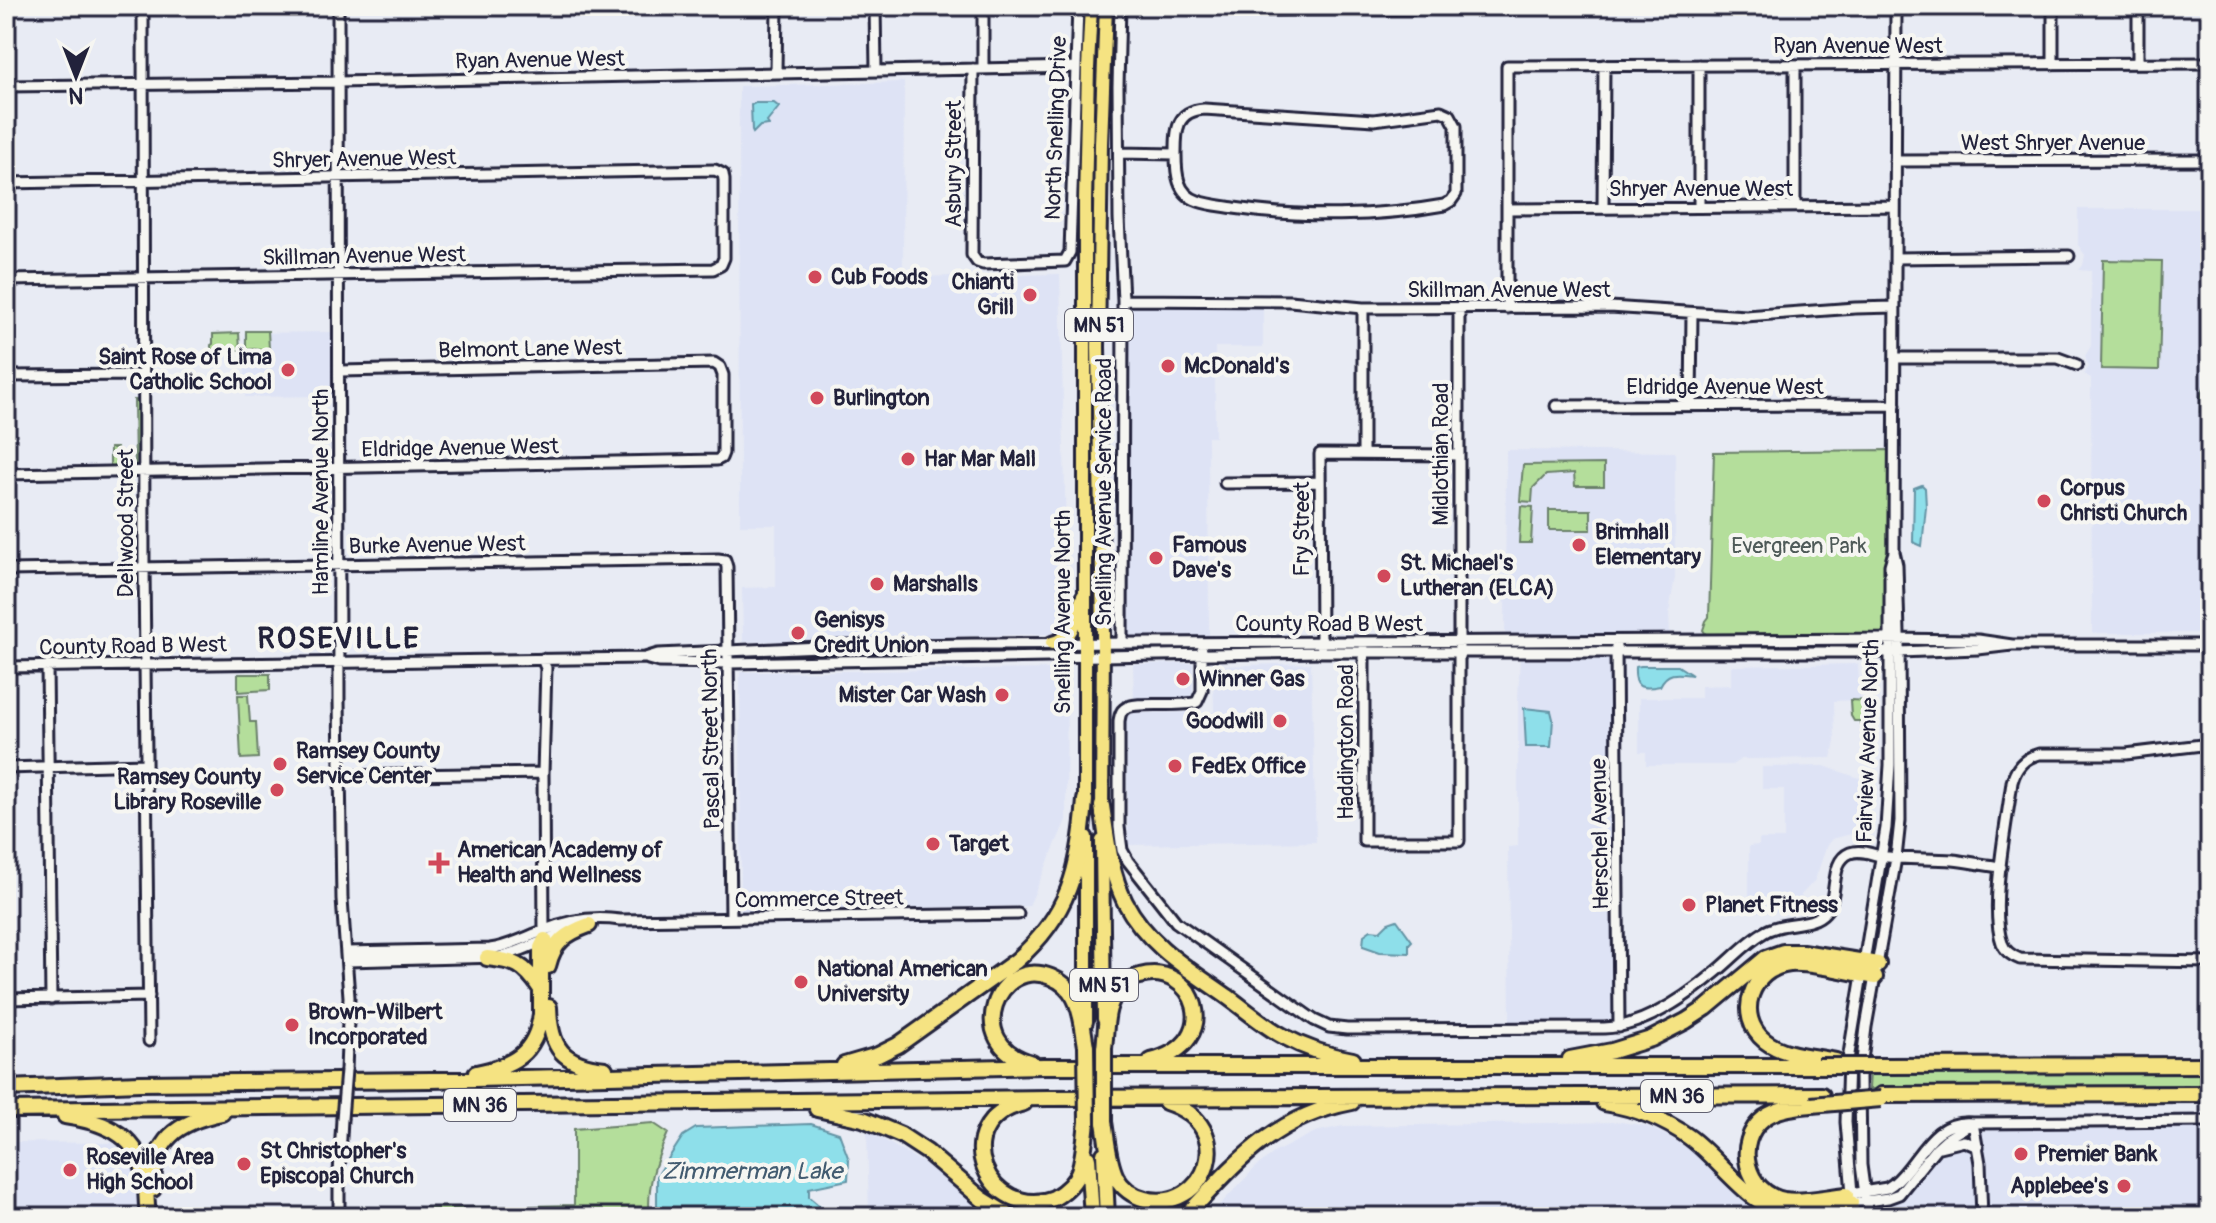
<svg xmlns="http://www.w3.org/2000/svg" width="2216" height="1223" font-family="Pangolin,sans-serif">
<rect width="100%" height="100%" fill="#e8ebf4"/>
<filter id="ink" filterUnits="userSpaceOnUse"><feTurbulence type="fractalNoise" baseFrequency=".0125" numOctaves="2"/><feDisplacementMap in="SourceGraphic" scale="16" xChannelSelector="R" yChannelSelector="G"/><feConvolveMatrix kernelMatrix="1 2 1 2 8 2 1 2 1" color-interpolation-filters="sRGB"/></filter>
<g filter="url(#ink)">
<path fill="#dee3f5" d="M904,82l-1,195 157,-3 8,347 -3,7 -10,6 -312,8 -1,-54 34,-1v-62h-36l-1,-439z
M2078,209h132v424h-118l-1,-255 -7,-4 4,-8 -3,-10 6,-10v-75l-13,-1 5,-5 2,-10 -7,-10z
M1128,306h135v41h-48v90h-7l1,200h-81z
M331,332v64l-86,1 -1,-64z
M1506,450l169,2v125l-6,35 1,24 -165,2z
M1520,655l87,2 3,4 4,319v40l-4,3 -100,-2 -2,-174 10,-1v-146z
M1193,663v37l-59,1 -1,-37z
M1311,663l5,179 -188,3 -2,-132 88,-1 -1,-46z
M1858,664l2,36 -26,1 1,41 -4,16 -90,1 -9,6h-86v-13h-7v-54h62v-12l30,-1v-19z
M1067,669l-1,151 -37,86 -288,6 -1,-240z
M1824,766l35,12 3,4 1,39 -3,7 -9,6 -19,5 -5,6 -12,35 -14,15 2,6 -6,2v8l-48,1v-66l10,-1v-6h25v-50h-22v-22z
M1621,1122l25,4 24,11 23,15 85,65h-570l49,-51 18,-14 40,-20 28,-6z
M2210,1126v91h-335v-9l5,-4 18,-5 8,-5 20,-29 13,-14 52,-24z
M867,1130l80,47 31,28 19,12h-128z
M6,1142l107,1 17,14 10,26 1,34h-135z"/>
<path fill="#b4de9b" stroke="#6b806b" stroke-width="2" d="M2103,260l59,1 -3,109 -58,-1z
M2200,265h10v40l-8,-19z
M246,331h22l1,18 -3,2 -12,-2 -8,1z
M239,333l1,17h-29v-5l2,-1v-10z
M2210,372v40h-10l1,-17z
M134,400h5v62l-4,5z
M110,448h7v9h14v9h-21z
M1889,450l-4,185 -177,2 -5,-7 3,-9 3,-4 5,-165z
M1604,464v22h-29l-1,-13 -28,2 -13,13 -1,14 -12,-1 3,-36z
M1521,506l12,1 -2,36h-12z
M1549,510h42v20h-42z
M238,674h32v16l-32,2z
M238,695h10l2,27h6l2,36 -17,1z
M1850,700l19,1 4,6 1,17h-14v-3h-6l-3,-5z
M1870,1071l55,2 285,1v15h-341z
M653,1123l15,10c-12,27 -22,54 -18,84h-300l-1,-7 225,-5v-76z"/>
<path fill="#8edfea" stroke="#6393a4" stroke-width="2" d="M755,103h19l5,4 -12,15 2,3 -9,1 -7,7 -1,-2 -1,-26z
M1922,485l3,3 1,19 -4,39 -9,-4 1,-54z
M1641,666h37l14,9c-15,-2 -25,-4 -32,11 -20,4 -26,2 -25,-19z
M1524,708l27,3 2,8 -2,28h-25z
M1397,920l15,21 -3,3v9l-29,-1 -17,-6 1,-11 7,-5 9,1 8,-8z
M811,1124l28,9 10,27 -1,20 -39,8v9l24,20h-176v-41l26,-40 13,-8z"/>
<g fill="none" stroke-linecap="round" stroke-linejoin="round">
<g stroke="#22223b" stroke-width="15">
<path id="minor" d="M143,6l1,561 5,474
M338,6l1,695 3,198 7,98 -3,73
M875,6l1,64
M1120,6l-2,80 1,132 4,82 -1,343
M1243,6l9,4 185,-2 5,-2
M2138,6v57
M2053,64v-58
M973,69l-1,186 5,7 6,2 82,-3 5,-9 8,-246
M983,69v-63
M776,72l1,-66
M6,86l332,-4 737,-15
M1204,109l170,11 67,-9 9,4 6,11v68l-5,7 -7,4c-66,12 -143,13 -210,3 -11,-2 -25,-3 -36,-7 -21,-7 -22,-28 -22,-46 0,-23 -1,-44 28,-46z
M1119,153l57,1
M1895,161l315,-1
M6,183l709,-13 8,4 1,6v78l-3,7 -8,4 -707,11
M1795,206v-141
M1699,207v-142
M1603,208l1,-143
M1507,209l388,-3
M1895,258l174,-2
M1123,300l167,1 73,7 247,-1 136,9 109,-8 40,-1
M1507,308v-242l703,-3
M1895,358h163l19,7
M6,376l138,-1
M1691,405l1,-92
M1556,406l339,-1
M1363,453v-145
M6,474l711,-14 4,-2 2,-5v-78l-3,-8 -6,-4 -374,8
M1225,483l95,-1
M6,570l712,-11 7,1 2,7 4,351
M1321,645l-1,-191 138,1
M1616,646l3,381
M1364,648v193h95v-533
M1202,650v41l-5,11c-17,6 -63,-2 -73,7 -4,3 -4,7 -5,12v106l3,23 6,11 48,61 138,98 15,7 18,2 257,-1c40,-1 82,-31 112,-56 16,-13 30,-29 47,-39 19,-13 48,-5 62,-21 15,-15 3,-50 25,-59 10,-4 21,1 30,3 25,4 48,2 73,4 16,2 32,5 48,7
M542,659l4,9 -3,105 1,161
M648,659l11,3 69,1 593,-11h578l79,-3 34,-4h198
M47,666l4,333
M6,667l639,-9 13,-4 185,-8 129,-2 911,-5 95,1 34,5
M2210,744l-84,10h-87c-15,4 -23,13 -27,28 -5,40 -23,125 -10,161 3,9 10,13 18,16l190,3
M6,768l140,-4
M340,776l203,-3
M346,952l144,-3c20,-3 36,-12 55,-19 24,-10 49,-14 75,-10l398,-6
M347,961l152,-4 22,-7 49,-20
M6,999l143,-3
M1973,1123l7,40 2,54
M1939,1147l25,-6 14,6
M1857,1193l30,-5 6,-4c26,-20 37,-66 80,-61l237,-2
M1859,1202l29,-4 11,-4 37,-46 10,-9 27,-16
M339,1217v-43l3,-55
M1854,1217l-8,-95 2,-62 38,-232 4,-63v-200l3,-10
M1868,1217l-7,-52 -1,-88 6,-50 30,-169 4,-37 -1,-188 -2,-68 -3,-13 2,-546"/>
</g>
<g stroke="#22223b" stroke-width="18">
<path id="major" d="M1052,643c26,-7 22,-26 31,-47
M1085,806v-604l3,-134 3,-62
M1102,815l1,-182 -5,-286 3,-203 5,-138
M1086,837v185
M1102,841l2,178"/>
</g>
<g stroke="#22223b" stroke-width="20">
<path id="highway" d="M1102,806c5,32 8,66 23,96 22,43 65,68 103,95 18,13 36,29 55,39 22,12 46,20 70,24
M487,958c28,3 37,6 53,30
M548,966c6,-25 19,-33 41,-41
M549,1007c1,42 14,57 56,62
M1104,1048c2,-14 1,-30 6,-43 5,-14 16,-26 30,-29 54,-15 87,66 11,85
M1570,1059l42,-8 39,-12 35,-18 20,-13 60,-50 17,-6h19l76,12
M1836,1061c-22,-5 -52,-5 -71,-20 -31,-25 -14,-73 25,-77 20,-2 64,9 85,13
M1032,1063c-71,-18 -34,-108 19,-86 10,4 18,11 23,20 8,14 9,33 12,49
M844,1065l34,-10 20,-10 118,-84c53,-46 64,-93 69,-161
M1885,1066l325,-1
M476,1073c36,-7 60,-19 65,-59v-66l4,-8
M6,1088l134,-5 291,-3 613,-14h774
M1881,1095l329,-1
M1024,1103c-81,20 -34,120 30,95 10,-6 21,-15 25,-27 5,-15 6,-34 8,-49
M1604,1103c31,5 60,16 85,34 31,22 63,74 102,76 21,2 40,-8 60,-10
M1811,1105c-16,2 -33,3 -47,13 -31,24 -18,75 20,82 20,3 42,-3 62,-5
M817,1109l46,10 38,16 26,17 55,47 29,18
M6,1110l1043,-12 773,-3
M65,1116c35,5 71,17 79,56 3,14 2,30 4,45
M1104,1122c3,17 4,39 12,55 6,11 17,19 29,22 61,15 96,-73 21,-97
M1104,1154l3,63
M1088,1158l4,59
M153,1189c-1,-49 24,-67 69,-76
M1185,1217c52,-55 88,-100 167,-115"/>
</g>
<use href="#minor" stroke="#f6f6f2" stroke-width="9"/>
<use href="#major" stroke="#f5e382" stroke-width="12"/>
<use href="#highway" stroke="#f5e382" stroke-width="14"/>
<g stroke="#22223b" stroke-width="15" stroke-linecap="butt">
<path id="minor-bridge" d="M342,1119l4,-49"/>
</g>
<g stroke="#22223b" stroke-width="20" stroke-linecap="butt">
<path id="highway-bridge" d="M1086,1046l1,76
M1818,1066h67
M1811,1105l70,-6
M1104,1122v-74"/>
</g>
<use href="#minor-bridge" stroke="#f6f6f2" stroke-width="9"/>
<use href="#highway-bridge" stroke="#f5e382" stroke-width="14"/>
</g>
</g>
<g fill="#d1495b" stroke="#f6f6f2" stroke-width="3">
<circle cx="815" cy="277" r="8"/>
<circle cx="1030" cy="295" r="8"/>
<circle cx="1168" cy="366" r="8"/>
<circle cx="288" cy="370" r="8"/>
<circle cx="817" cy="398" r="8"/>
<circle cx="908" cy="459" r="8"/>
<circle cx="2044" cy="501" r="8"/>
<circle cx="1579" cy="545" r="8"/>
<circle cx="1156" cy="558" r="8"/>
<circle cx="1384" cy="576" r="8"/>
<circle cx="877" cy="584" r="8"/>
<circle cx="798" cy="633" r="8"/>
<circle cx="1183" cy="679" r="8"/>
<circle cx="1002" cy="695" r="8"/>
<circle cx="1280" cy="721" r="8"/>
<circle cx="280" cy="764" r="8"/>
<circle cx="1175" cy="766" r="8"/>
<circle cx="277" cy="790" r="8"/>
<circle cx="933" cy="844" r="8"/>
<path d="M435 851h8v8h8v8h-8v8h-8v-8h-8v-8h8z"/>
<circle cx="1689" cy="905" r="8"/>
<circle cx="801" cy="982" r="8"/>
<circle cx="292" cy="1025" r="8"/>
<circle cx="2021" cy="1154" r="8"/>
<circle cx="244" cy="1164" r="8"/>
<circle cx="70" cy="1170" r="8"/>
<circle cx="2124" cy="1186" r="8"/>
</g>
<g text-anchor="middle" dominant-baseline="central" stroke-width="8" stroke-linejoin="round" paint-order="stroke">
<g fill="#f6f6f2" stroke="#626272" stroke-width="2">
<rect x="1065" y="309" width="68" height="32" rx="6"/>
<rect x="1070" y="969" width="68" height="32" rx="6"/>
<rect x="1641" y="1080" width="72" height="32" rx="6"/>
<rect x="444" y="1089" width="72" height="32" rx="6"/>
</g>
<g font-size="20" font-weight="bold" fill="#22223b">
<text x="1099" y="325">MN 51</text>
<text x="1104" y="985">MN 51</text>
<text x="1677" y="1096">MN 36</text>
<text x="480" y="1105">MN 36</text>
</g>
<g font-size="22" fill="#22223b" stroke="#f6f6f2">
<text x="1858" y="46">Ryan Avenue West</text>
<text transform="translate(540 60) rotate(-1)">Ryan Avenue West</text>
<text transform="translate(1056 128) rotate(-88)">North Snelling Drive</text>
<text x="2053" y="143">West Shryer Avenue</text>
<text transform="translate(364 159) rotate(-1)">Shryer Avenue West</text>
<text transform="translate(954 164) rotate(-90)">Asbury Street</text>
<text x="1701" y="189">Shryer Avenue West</text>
<text transform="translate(364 256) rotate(-1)">Skillman Avenue West</text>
<text x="1509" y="290">Skillman Avenue West</text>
<text transform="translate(530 349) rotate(-1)">Belmont Lane West</text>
<text x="1725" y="387">Eldridge Avenue West</text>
<text transform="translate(460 448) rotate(-1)">Eldridge Avenue West</text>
<text transform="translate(1441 454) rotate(-90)">Midlothian Road</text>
<text transform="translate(321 492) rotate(-90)">Hamline Avenue North</text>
<text transform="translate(1104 492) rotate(-90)">Snelling Avenue Service Road</text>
<text transform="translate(126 523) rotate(-90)">Dellwood Street</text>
<text transform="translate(1302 529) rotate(-90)">Fry Street</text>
<text transform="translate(437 545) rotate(-1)">Burke Avenue West</text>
<text transform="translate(1063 612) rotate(-90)">Snelling Avenue North</text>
<text x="1329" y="624">County Road B West</text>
<text transform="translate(133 646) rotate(-1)">County Road B West</text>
<text transform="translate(711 739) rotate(-91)">Pascal Street North</text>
<text transform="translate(1868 741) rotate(-88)">Fairview Avenue North</text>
<text transform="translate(1346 742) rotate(-90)">Haddington Road</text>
<text transform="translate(1600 834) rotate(-91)">Herschel Avenue</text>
<text transform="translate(819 899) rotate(-1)">Commerce Street</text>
</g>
<g font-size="22" font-weight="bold" fill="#22223b" stroke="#f6f6f2" text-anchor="start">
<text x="831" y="277">Cub Foods</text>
<text x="1014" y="282" text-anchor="end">Chianti<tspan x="1014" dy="25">Grill</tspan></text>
<text x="272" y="357" text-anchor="end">Saint Rose of Lima<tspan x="272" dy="25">Catholic School</tspan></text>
<text x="1184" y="366">McDonald's</text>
<text x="833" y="398">Burlington</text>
<text x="924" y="459">Har Mar Mall</text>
<text x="2060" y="488">Corpus<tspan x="2060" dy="25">Christi Church</tspan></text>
<text x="1595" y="532">Brimhall<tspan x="1595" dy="25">Elementary</tspan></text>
<text x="1172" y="545">Famous<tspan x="1172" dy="25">Dave's</tspan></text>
<text x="1400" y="563">St. Michael's<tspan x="1400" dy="25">Lutheran (ELCA)</tspan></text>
<text x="893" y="584">Marshalls</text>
<text x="814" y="620">Genisys<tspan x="814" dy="25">Credit Union</tspan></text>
<text x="1199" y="679">Winner Gas</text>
<text x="986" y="695" text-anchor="end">Mister Car Wash</text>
<text x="1264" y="721" text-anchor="end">Goodwill</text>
<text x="296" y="751">Ramsey County<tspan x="296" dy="25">Service Center</tspan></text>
<text x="1191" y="766">FedEx Office</text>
<text x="261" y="777" text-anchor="end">Ramsey County<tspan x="261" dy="25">Library Roseville</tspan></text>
<text x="949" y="844">Target</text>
<text x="457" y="850">American Academy of<tspan x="457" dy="25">Health and Wellness</tspan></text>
<text x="1705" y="905">Planet Fitness</text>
<text x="817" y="969">National American<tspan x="817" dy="25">University</tspan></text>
<text x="308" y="1012">Brown-Wilbert<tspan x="308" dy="25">Incorporated</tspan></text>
<text x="260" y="1151">St Christopher's<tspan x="260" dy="25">Episcopal Church</tspan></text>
<text x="2037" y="1154">Premier Bank</text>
<text x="86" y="1157">Roseville Area<tspan x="86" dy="25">High School</tspan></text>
<text x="2108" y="1186" text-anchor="end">Applebee's</text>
</g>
<g font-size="22" fill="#4e5a58" stroke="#f6f6f2">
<text x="1799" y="546">Evergreen Park</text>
</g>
<g font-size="24" font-style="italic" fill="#425b70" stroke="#f6f6f2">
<text x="752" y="1171">Zimmerman Lake</text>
</g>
<g font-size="30" font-weight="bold" letter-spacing="2" fill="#22223b" stroke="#f6f6f2">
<text x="339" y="638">ROSEVILLE</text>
</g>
</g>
<rect width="2216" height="1223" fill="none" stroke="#f6f6f2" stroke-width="32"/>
<rect x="16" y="16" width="2184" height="1191" fill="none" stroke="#22223b" stroke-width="3" filter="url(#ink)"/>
<g transform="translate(76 76) rotate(180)" stroke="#f6f6f2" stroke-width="6" paint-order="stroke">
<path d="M0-6L14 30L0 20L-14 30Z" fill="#22223b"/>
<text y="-12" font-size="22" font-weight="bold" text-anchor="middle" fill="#22223b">N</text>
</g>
</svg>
